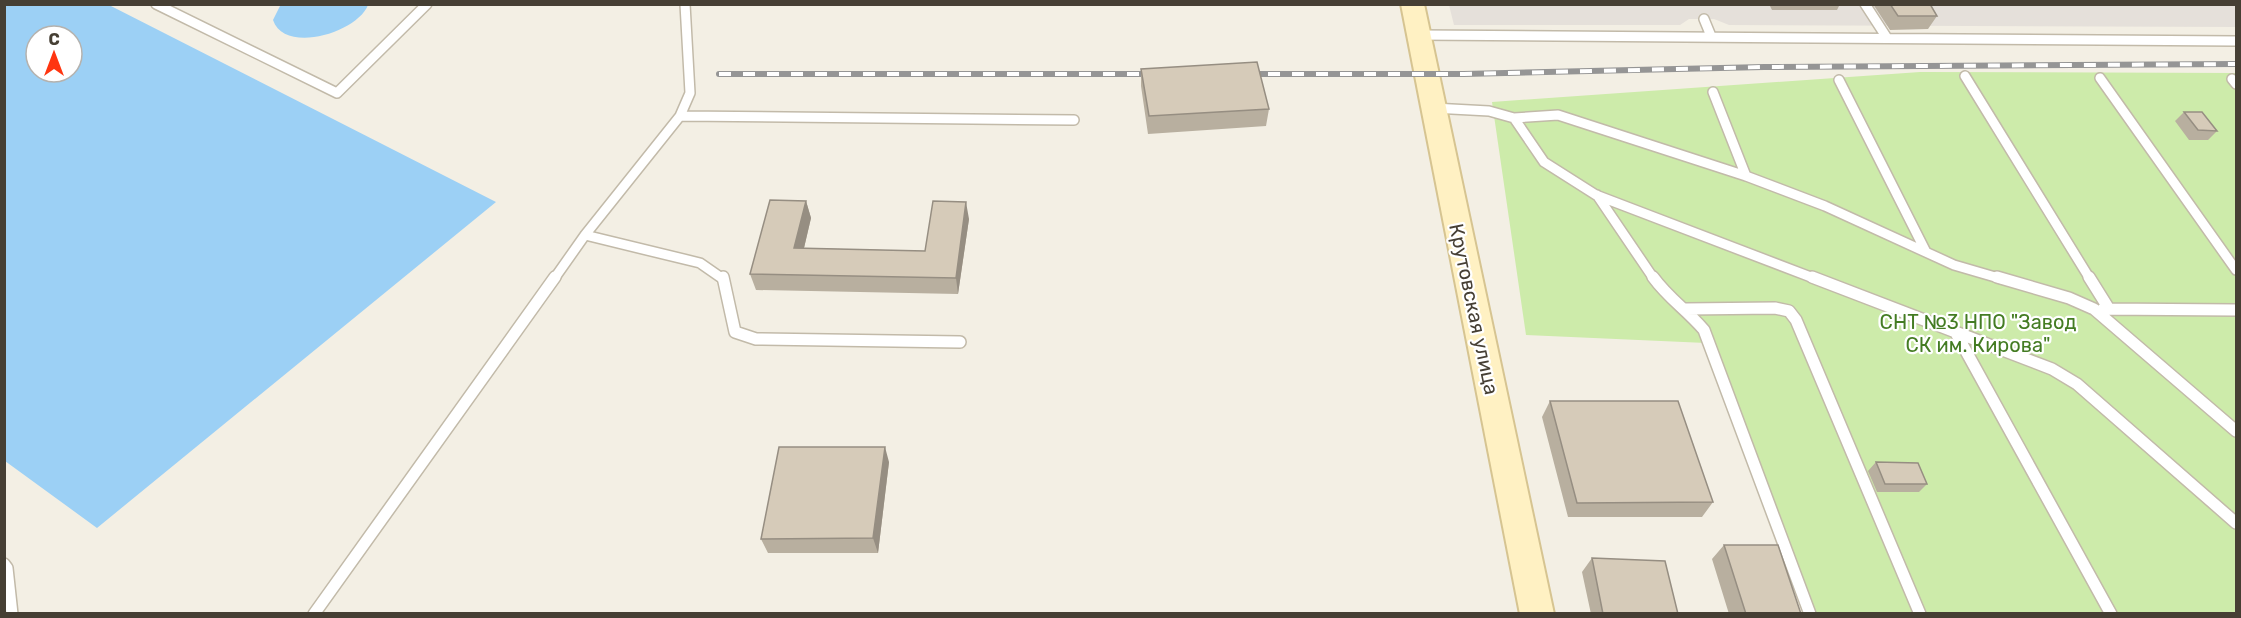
<svg xmlns="http://www.w3.org/2000/svg" width="2241" height="618" font-family="Rubik,sans-serif">
<rect width="100%" height="100%" fill="#f3efe4"/>
<path fill="#e5e0da" d="M2236,4v23l-507,-2 -15,-6h-25l-9,6h-226l-5,-20z"/>
<path fill="#cdebaa" d="M1920,72l316,1v540h-432l-98,-270 -180,-8 -34,-233z"/>
<path fill="#9cd0f5" fill-rule="evenodd" d="M5,4l104,1 387,197 -399,326 -92,-67zM36,36h36v36h-36z
M281,4h87v1c-10,27 -83,50 -95,15z"/>
<g fill="none" stroke-linecap="round" stroke-linejoin="round">
<g stroke="#c2baa9" stroke-width="12">
<path id="lane-far1" d="M156,4l181,89 90,-89
M1865,4l22,34
M1704,19l7,17
M1418,35l818,6
M1965,76l125,203
M2100,78l136,192
M2232,79l4,5
M1839,80l87,172
M1713,92l33,84
M1433,108l56,3 25,7 44,-3 188,61 79,30 129,59 48,14
M680,116l394,4
M1514,118l30,44 52,33 220,84
M1597,195l57,84
M585,235l115,28 23,16
M554,279l31,-44 95,-119 10,-23 -5,-89"/>
</g>
<g stroke="#c2baa9" stroke-width="14">
<path id="lane" d="M723,277l12,55 21,7 204,3
M1653,277c16,22 33,32 51,53l106,284
M1812,277l240,92 25,15 159,139
M1997,277l72,21 25,11 142,122
M2089,277l20,32
M1686,309l89,-1 14,3 7,9 124,294
M2103,309l133,1
M1956,333l155,281
M4,564l3,4 5,46
M314,614l241,-337"/>
</g>
<g stroke="#d6c491" stroke-width="4">
<path id="secondary" d="M1401,4h23l130,610h-34z"/>
</g>
<use href="#lane-far1" stroke="#fff" stroke-width="9"/>
<use href="#lane" stroke="#fff" stroke-width="11"/>
<use href="#secondary" fill="#fff1c3" fill-rule="evenodd"/>
<g stroke="#959595" stroke-width="6">
<path id="rail" d="M719,74h438
M1244,74h220l300,-7 472,-3"/>
</g>
<use href="#rail" stroke="#fff" stroke-width="4" stroke-dasharray="12" stroke-linecap="butt"/>
</g>
<path fill="#b8af9f" d="M1769,4h71l-3,6h-65z
M1873,4h57l7,12 -9,13 -38,1z
M1141,69l128,40 -3,17 -118,8 -7,-48z
M2184,112l33,19 -9,9h-19l-14,-19z
M806,201l5,17 -7,30 121,3 44,-32 -11,75 -202,-4 -6,-16z
M1550,401l163,101 -11,15h-134l-26,-100z
M889,462l-11,91h-110l-7,-14z
M1876,462l51,22 -8,8h-42l-9,-21z
M1724,545l77,69h-72l-17,-55z
M1592,558l86,56h-87l-9,-42z"/>
<path fill="#968e82" d="M806,201l5,17 -11,47 -6,-17z
M966,202l3,17 -11,75 -2,-16z
M885,447l4,15 -11,91 -5,-15z"/>
<path fill="#d6cbb9" stroke="#968e82" stroke-width="1.5" d="M1890,4h40l7,12h-39z
M1257,62l12,47 -120,7 -8,-47z
M2184,112h18l15,19 -19,-1z
M770,200l36,1 -12,47 131,3 8,-50 33,1 -10,76 -206,-4z
M1550,401h128l35,101 -136,1z
M779,447h106l-12,91 -112,1z
M1876,462l42,1 9,21h-42z
M1724,545h54l23,69h-55z
M1592,558l73,3 13,53h-75z"/>
<g text-anchor="middle" dominant-baseline="central" stroke-width="4.5" stroke-linejoin="round" paint-order="stroke">
<g font-size="20" fill="#463f34" stroke="#fff">
<text transform="translate(1474 309) rotate(78)">Крутовская улица</text>
</g>
<g font-size="20" fill="#447c23" stroke="#fff">
<text x="1978" y="322">СНТ №3 НПО "Завод<tspan x="1978" dy="23">СК им. Кирова"</tspan></text>
</g>
</g>
<rect width="2241" height="618" fill="none" stroke="#463f34" stroke-width="12"/>
<g transform="translate(54 54)"><circle r="28" fill="#ffffff" stroke="#b5b2ae" stroke-width="1.5"/>
<path d="M0-4.5L10 22L0 15L-10 22Z" fill="#ff3510"/>
<text y="-9" font-size="16" font-weight="bold" text-anchor="middle" fill="#463f34">С</text>
</g>
</svg>
